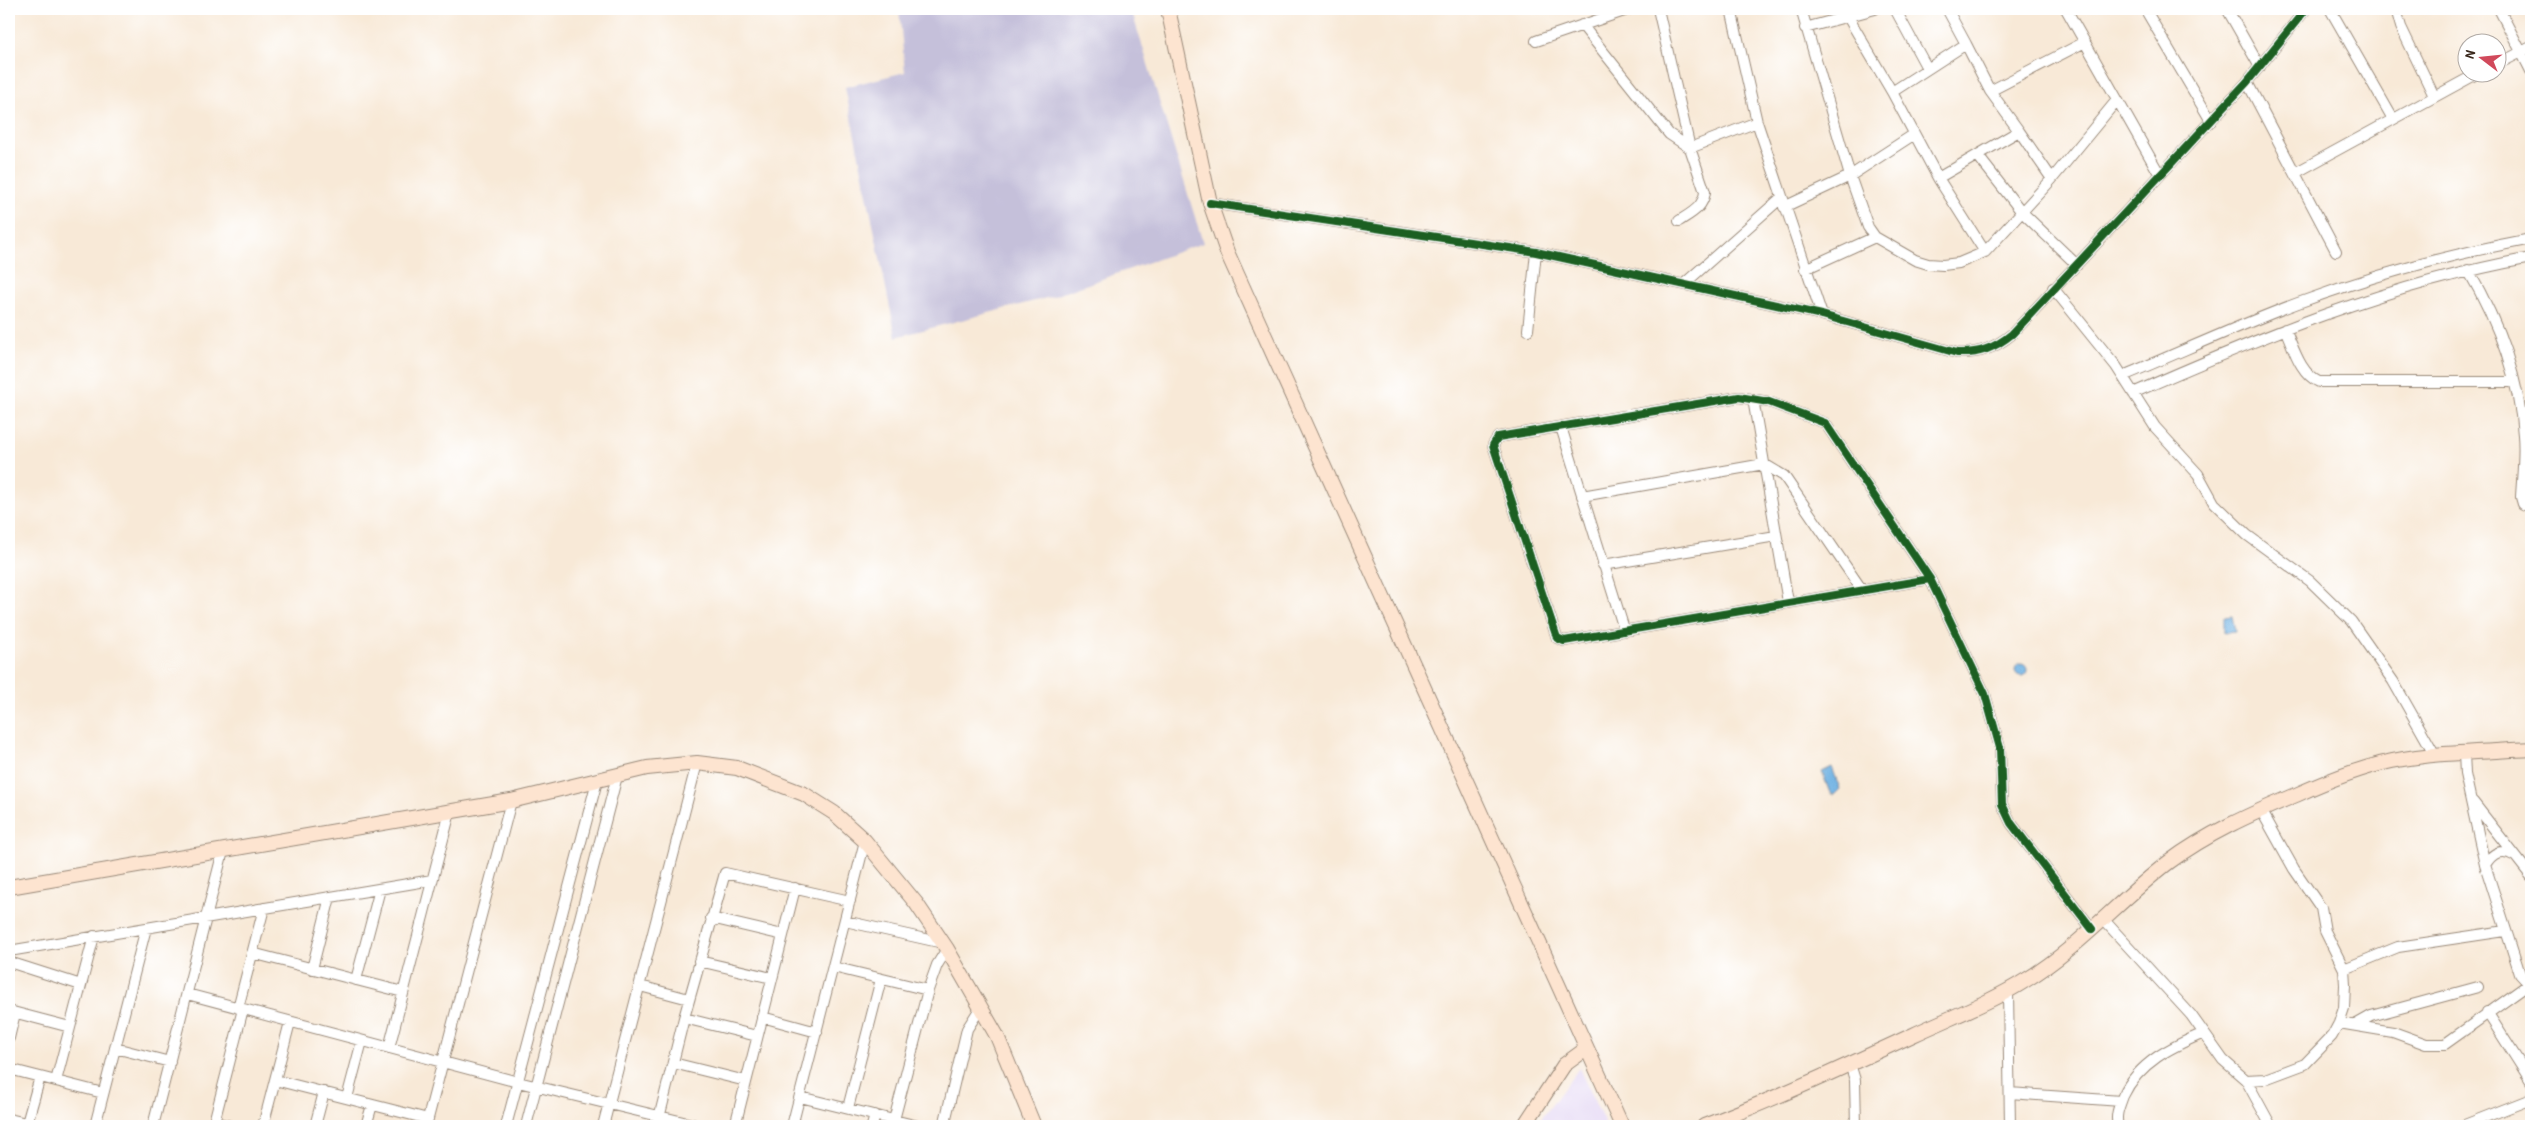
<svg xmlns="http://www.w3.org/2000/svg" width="2540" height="1135" font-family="'Patrick Hand',sans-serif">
<rect width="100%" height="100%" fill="#fff"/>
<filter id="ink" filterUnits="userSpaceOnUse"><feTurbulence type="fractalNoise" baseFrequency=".02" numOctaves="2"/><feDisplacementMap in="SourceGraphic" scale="10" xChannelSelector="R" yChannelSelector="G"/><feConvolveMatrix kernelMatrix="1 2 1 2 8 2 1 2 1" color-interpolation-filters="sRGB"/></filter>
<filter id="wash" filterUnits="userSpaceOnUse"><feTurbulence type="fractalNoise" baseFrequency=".0096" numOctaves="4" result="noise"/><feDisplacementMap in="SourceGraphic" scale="20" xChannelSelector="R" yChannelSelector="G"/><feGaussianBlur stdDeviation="1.12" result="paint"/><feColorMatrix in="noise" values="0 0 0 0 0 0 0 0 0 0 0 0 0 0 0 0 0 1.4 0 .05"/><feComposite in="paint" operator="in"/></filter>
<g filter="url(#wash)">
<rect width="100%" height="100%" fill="#f8e9d7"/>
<path fill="#e2d4f3" d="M1579,1068l27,58h-70z"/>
<path fill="#c5c0da" d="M899,9h232l72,234 -149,53 -158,41 -51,-250 60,-15z"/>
<path fill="#6db0e2" stroke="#546d80" d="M2232,616l3,15 -11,1v-15z
M2015 670a6 6 0 1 1 12 0a6 6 0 1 1-12 0Z
M1832,767l8,22 -6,6 -4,-2 -8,-21z"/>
</g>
<g filter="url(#ink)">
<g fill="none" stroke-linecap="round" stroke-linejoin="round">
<g stroke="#9a8a7a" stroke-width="12">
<path id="street" d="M1658,9l32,139 67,-26
M1731,9l26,113 65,193
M1801,9l49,167 18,51 7,10 40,23 13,4 15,1 16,-2 26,-11 67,-73 65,-79
M1895,9l32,59
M1947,9l19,35
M2066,9l94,166
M2145,9l66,112
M2227,9l33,58
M2330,9l63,110
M2396,9l5,18 33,69
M2499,9l32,62
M1848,17l44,75
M1582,25l87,109 21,14 15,44c-2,16 -14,21 -26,29
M1805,28l70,-19
M1536,41l94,-32
M1966,44l24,47 29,40 -81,47 -46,-86z
M2498,64l33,-17
M2247,82l89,169
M1990,91l95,-49
M2019,131l33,48
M1978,156l43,55 56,54
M2295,173l185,-101
M1938,178l47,74
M1210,203l326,49 286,63 135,38c22,1 38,-5 55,-19l235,-252 59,-73
M1784,207l66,-31 63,-41
M1805,269l70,-32
M2468,270c29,50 51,107 55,165 2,20 -1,42 -2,62l2,7 8,4
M1684,284l97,-86
M2053,288l63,78 39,61 43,47 16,29 33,32 63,46 41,40 42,60 42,74
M2285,329c8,17 15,45 34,53h195
M1528,330l8,-78
M2123,376c58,-24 116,-51 175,-73 76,-28 153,-49 233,-64
M2133,393c132,-58 255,-109 398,-135
M1753,399l35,203
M1561,427l63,202
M1582,496l182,-32 20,12 78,114
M1603,565l173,-29
M1930,579l-366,62 -7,-3 -64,-193 5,-8 241,-40 30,5 56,21 105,156 55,115 15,54 2,56 9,19 81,106
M2464,753l1,21 20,91 35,109 11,12
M2473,802l58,74
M2485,865c8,-13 17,-17 30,-9
M711,918l72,17
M2103,919l88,96 32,45 23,20 25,46
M845,921l98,22
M9,951l423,-71
M252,953l151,39
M699,961l73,17
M9,962l72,23
M833,967l95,23
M312,969l18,-72
M2344,969l54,-22 107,-16
M356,980l24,-91
M640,986l49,13
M2008,991l2,135
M187,994l331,88 182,44
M238,1008l26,-100
M9,1011l61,16
M2487,1012l44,69
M762,1017l55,15
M684,1018l73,18
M2339,1023l54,9 33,12h19l84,-60
M2355,1025l16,-9 107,-29
M9,1038l6,-25
M115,1048l55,14
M389,1048l61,-236
M673,1063l73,18
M1850,1064l5,16 1,46
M9,1069l94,24
M275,1080l153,39
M2246,1080l19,-1 40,-15 27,-28 7,-13 5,-15 1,-23 -1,-16 -19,-38 -4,-23 -27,-39 -33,-59
M56,1081l38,-145
M2010,1093l111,8
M800,1097l118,29
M347,1098l15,-57
M848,1108l33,-129
M9,1119l30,7
M894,1120l34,-130 9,-25 10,-16
M214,1122l17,4
M27,1123l13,-46
M95,1126l51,-198
M153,1126l70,-275
M213,1126l30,-117
M263,1126l27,-104
M315,1126l9,-34
M366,1126l6,-21
M426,1126l85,-325
M506,1126l91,-345
M526,1126l91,-350
M603,1126l94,-363
M657,1126l27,-108 41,-145 125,28
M735,1126l60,-238
M792,1126l73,-285
M872,1126l3,-11
M944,1126l23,-97 14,-22
M2118,1126c-3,-11 1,-19 5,-30 16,-34 48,-49 81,-63
M2462,1126l69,-27"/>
</g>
<g stroke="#9a8a7a" stroke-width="16">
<path id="secondary" d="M1168,9l42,194 17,49 395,874
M9,887l502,-86 136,-33 50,-5 40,5 67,26 30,19 31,28 51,62 31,46 50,87 37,90
M1524,1126l40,-61 22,-16
M1704,1126c71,-27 140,-59 209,-91 38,-18 77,-32 113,-55 53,-32 94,-81 143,-118 39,-29 82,-48 127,-67 31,-14 63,-27 96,-34 46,-9 93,-9 139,-12"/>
</g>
<use href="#street" stroke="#fff" stroke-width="10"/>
<use href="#secondary" stroke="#fde4d0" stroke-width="14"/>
<g stroke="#fff" stroke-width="11">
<path id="cycleway" d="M1210,203l326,49 286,63 135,38c22,1 38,-5 55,-19l235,-252 59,-73
M1930,579l-366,62 -7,-3 -64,-193 5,-8 241,-40 30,5 56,21 105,156 55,115 15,54 2,56 9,19 81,106"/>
</g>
<use href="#cycleway" stroke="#1b5e20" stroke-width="8"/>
</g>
</g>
<rect width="2540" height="1135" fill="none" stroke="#fff" stroke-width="30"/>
<g transform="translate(2482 58) rotate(286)"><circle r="24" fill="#ffffff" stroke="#b1aaa5"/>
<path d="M0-4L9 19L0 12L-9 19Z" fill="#d1495b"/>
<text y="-8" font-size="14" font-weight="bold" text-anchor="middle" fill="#3b2a1e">N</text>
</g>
</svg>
